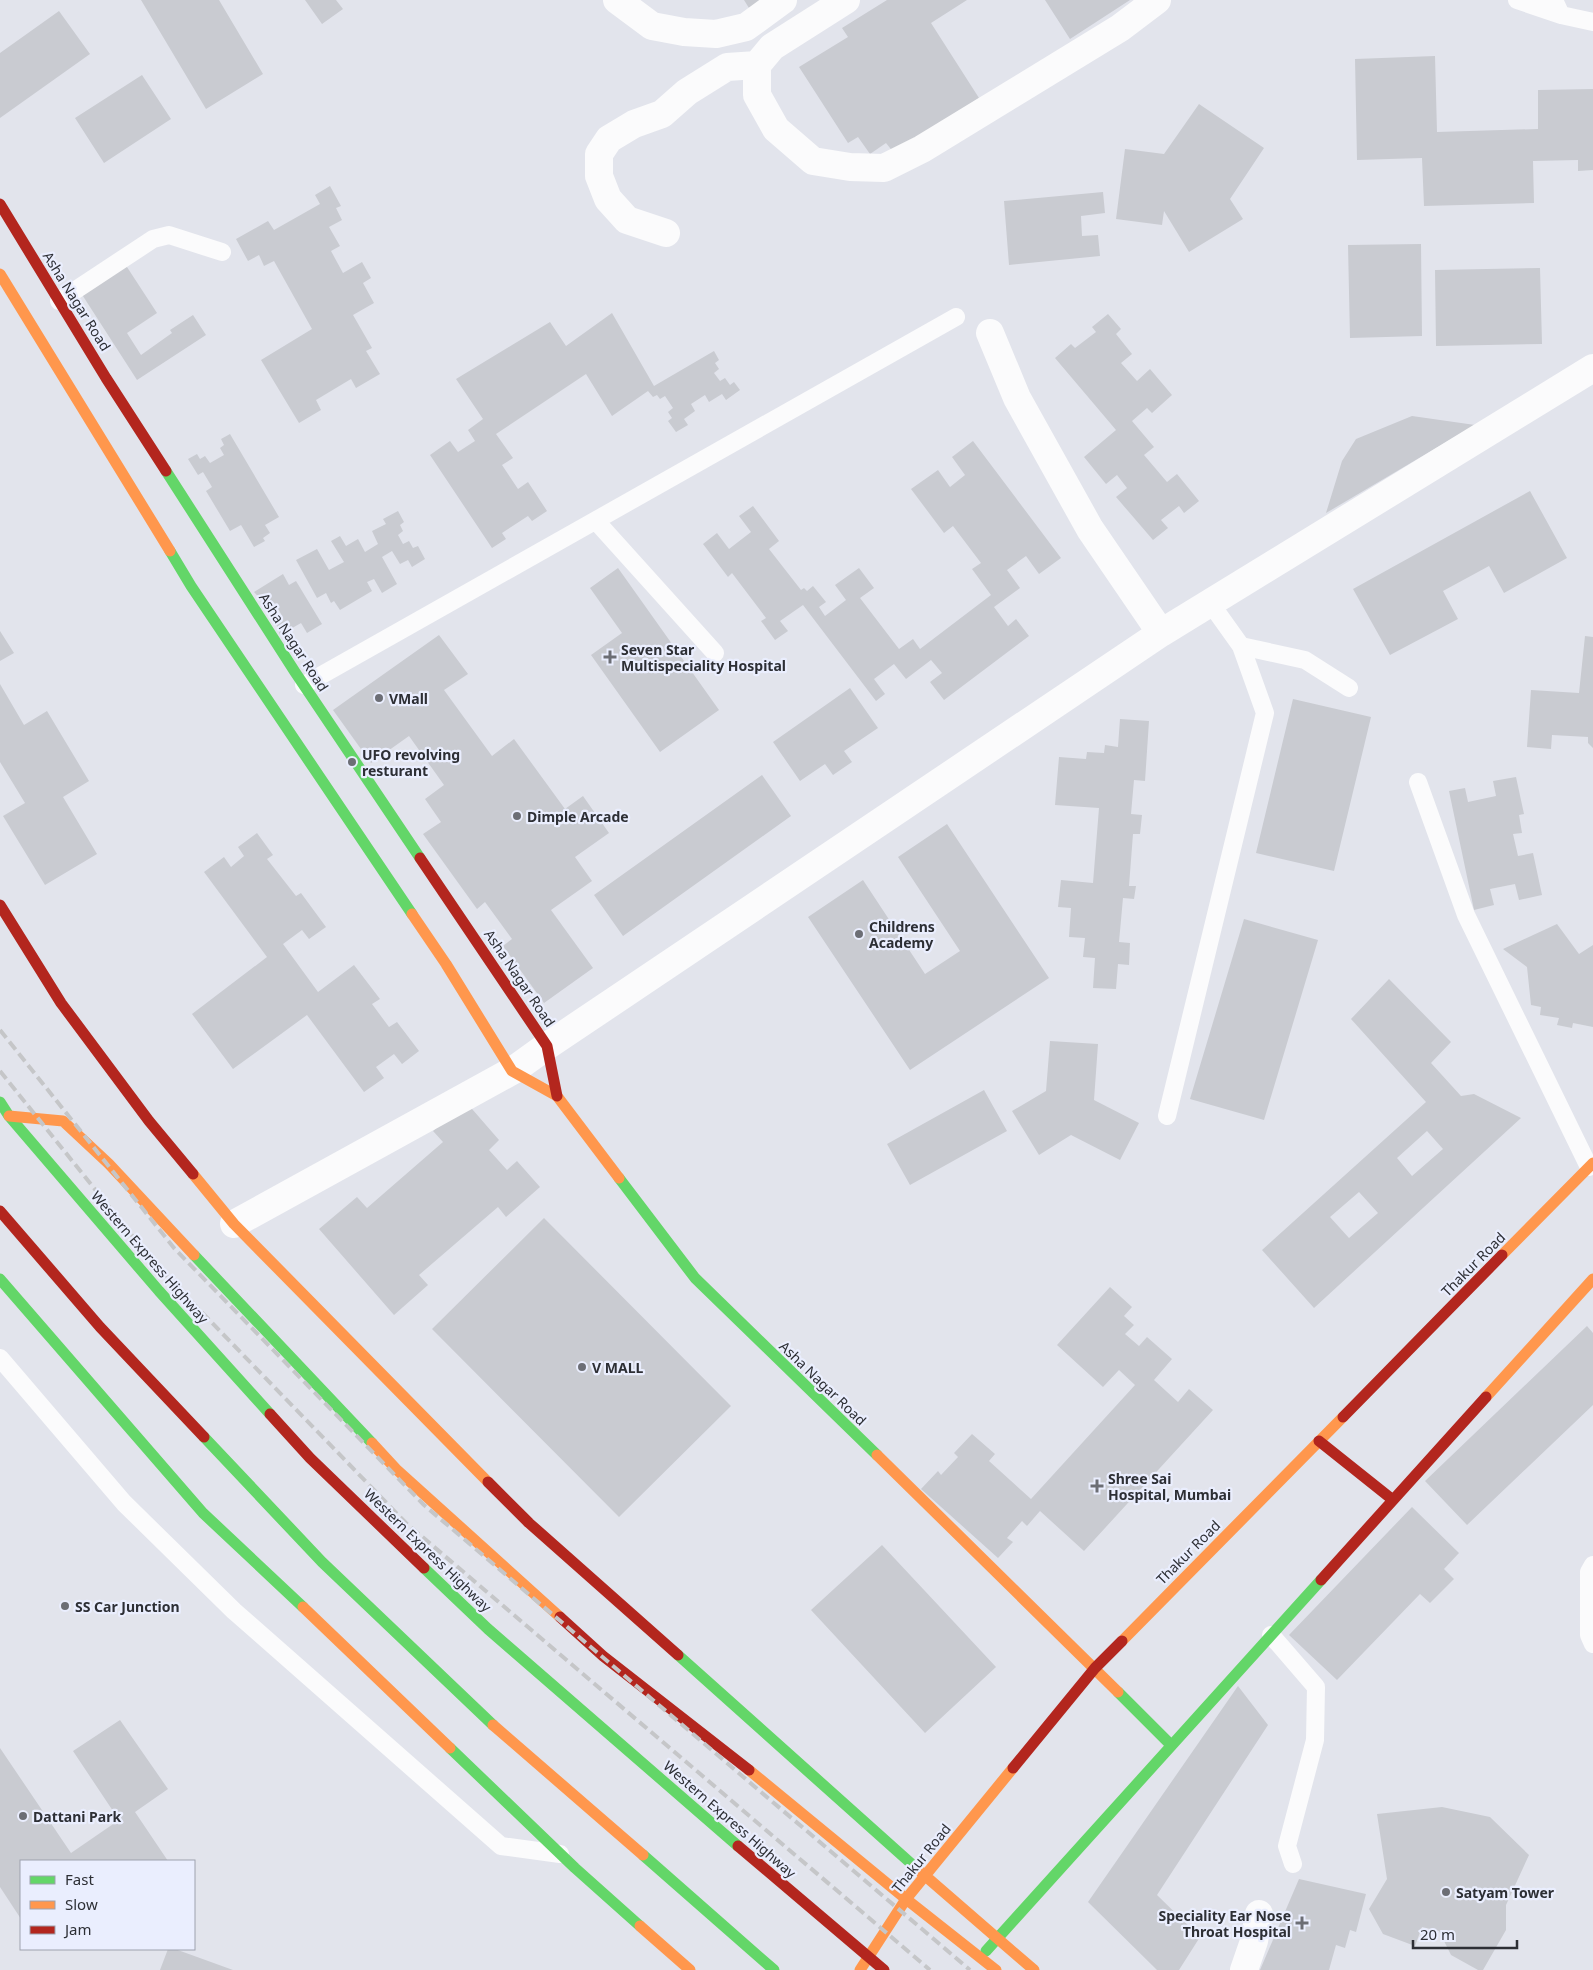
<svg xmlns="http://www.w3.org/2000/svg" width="1593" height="1970" font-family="'Noto Sans',sans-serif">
<rect width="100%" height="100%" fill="#e2e4ec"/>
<path fill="#c9cbd1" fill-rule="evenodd" d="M141,0h78l44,74 -57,35z
M305,0h31l7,9 -21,15z
M744,0h20l-15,8z
M887,0h80l-36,23 48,75 -85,55 -8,-10 -16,11 -12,-17 -10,6 -49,-76 49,-30 -6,-9z
M1045,0h85l-60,39z
M59,11l31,43 -90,64v-65z
M1435,56l2,76 101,-3v-39l55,-1v81l-15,1v-11l-45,1 1,42 -110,3 -2,-48 -65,2 -2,-101z
M142,75l29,44 -67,44 -29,-45z
M1199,104l65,44 -34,51 13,20 -54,33 -25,-41 -2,14 -46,-6 9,-70 39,5z
M330,186l11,20 -5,2 6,12 -13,7 11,19 -9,5 12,22 19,-11 9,16 -8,5 11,20 -21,12 19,33 -6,3 14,23 -24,14 -5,-9 -35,21 5,10 -22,13 -38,-63 51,-31 -38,-68 -10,5 -5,-11 -11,6 -12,-22 32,-18 6,9 46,-26 -5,-9z
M1103,192l2,21 -24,3 1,20 16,-1 2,21 -91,9 -5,-64z
M1421,244l1,92 -72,2 -2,-93z
M125,264l32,49 -30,20 14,22 31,-22 -2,-3 23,-15 13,20 -69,45 -56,-87z
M1540,268l2,76 -106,2 -1,-76z
M612,313l42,73 60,-35 5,9 -4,3 4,6 -5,4 6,8 5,-3 5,7 4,-3 6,8 -14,10 -4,-6 -13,8 -4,-7 -14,9 4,7 -11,8 4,6 -12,7 -8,-11 4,-3 -4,-6 5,-4 -8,-12 -5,3 -3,-4 -4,2 -5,-6 -36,25 -26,-42 -90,60 17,24 -11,7 16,24 10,-7 19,29 -15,10 -4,-5 -26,17 4,6 -14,9 -62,-93 20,-14 8,11 17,-11 -7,-11 15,-11 -27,-40 94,-57 16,24z
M1108,314l13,15 -5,5 16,20 -11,9 16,18 13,-12 22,26 -20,18 -5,-5 -15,13 22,26 -10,8 23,27 10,-8 22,27 -15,12 -5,-7 -18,14 7,8 -15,12 -37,-43 11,-9 -10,-13 -11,9 -22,-27 32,-27 -61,-72 16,-14 4,4 21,-16 -4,-5z
M1412,416l63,9 -149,88 16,-52 14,-22z
M230,434l49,83 -14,8 5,8 -7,5 2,3 -11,6 -13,-22 -11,6 -24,-40 6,-4 -9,-15 -5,3 -10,-16 9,-5 3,5 5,-3 5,7 14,-8 -4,-7 4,-3 -3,-6z
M973,441l88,117 -22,16 -13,-18 -19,14 13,18 -26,19 14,19 8,-7 13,17 -85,64 -14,-18 12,-9 -11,-13 -25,19 -12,-15 -20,15 11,15 -9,7 -73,-96 -23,16 8,10 -13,9 -14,-19 5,-3 -34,-45 -4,4 -25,-33 14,-11 12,16 22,-17 -12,-16 14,-10 26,35 -10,8 32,41 3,-2 3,3 6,-5 13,16 -7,5 6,9 21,-16 -11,-15 24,-17 15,20 -14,10 39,51 14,-10 7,10 71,-54 -19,-26 9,-6 -28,-37 -9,7 -33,-44 27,-19 12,17 15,-12 -13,-18z
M1530,491l37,67 -63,35 -15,-27 -46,25 15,28 -68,36 -37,-66z
M398,511l6,11 -4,3 3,6 -5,4 5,9 6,-3 4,7 5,-2 7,13 -13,8 -4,-7 -8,4 -8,-13 -10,6 15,27 -15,9 -8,-14 -7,3 5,9 -32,19 -6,-9 -3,2 -5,-10 -9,5 -21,-38 21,-11 12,21 15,-8 -13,-21 9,-5 6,10 12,-7 7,13 13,-8 -6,-13 14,-7 -3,-5z
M618,568l101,142 -59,42 -69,-97 31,-22 -32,-45z
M283,574l6,11 7,-4 26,43 -15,9 -6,-10 -21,12 -6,-17 7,-4 -6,-11 -7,4 -14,-15z
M0,631l14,22 -14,8z
M439,635l29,39 -24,16 48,66 22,-17 51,70 18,-13 26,37 -34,24 17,24 -41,29 42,58 -49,35 -41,-57 9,-7 -27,-37 -8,7 -54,-75 18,-12 -16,-23 19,-14 -35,-49 -38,27 -38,-53z
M1585,636l8,1v111l-5,-5v-6l-36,-2 -1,14 -24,-2 4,-57 48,3z
M0,684l24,41 23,-14 42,70 -26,16 34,57 -52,31 -42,-69 22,-13 -25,-41z
M850,688l28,40 -34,23 8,11 -19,13 -8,-11 -25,17 -27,-39z
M1293,699l78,18 -37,154 -78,-18z
M1120,719l29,2 -4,60 -11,-1 -3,34 11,1 -2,19h-7l-4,52h7l-2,13 -11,-1 -4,44 11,1 -1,22 -11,-1 -2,25 -23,-1 2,-30 -12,-1 2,-19 -16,-1 2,-29 -13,-1 3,-27 32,3 6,-75 -44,-3 4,-48 27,2 1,-7 17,1 1,-8 13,2z
M762,775l29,41 -168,120 -29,-41z
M1516,777l8,37 -5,1 3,18 -9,1 5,22 15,-3 9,42 -23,5 -4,-16 -25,5 4,16 -20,5 -25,-119 16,-3 3,14 28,-6 -3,-15z
M947,824l102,154 -139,92 -102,-153 55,-37 62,94 35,-23 -62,-94z
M257,833l16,22 -6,4 29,37 5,-3 25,34 -17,12 -7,-9 -19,14 35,48 36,-27 26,34 -8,5 17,23 8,-5 22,29 -17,13 -8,-10 -18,13 8,11 -20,14 -57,-77 -74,54 -41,-55 75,-57 -63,-85 20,-15 7,10 13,-11 -6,-9z
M1244,919l74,21 -54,180 -74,-21z
M1557,924l22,30 14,-9v82l-20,-4 -1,5 -15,-3 2,-7 -19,-3 1,-8 -10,-2 -4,-38 -24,-18z
M1389,979l62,63 -20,21 30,33 13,-2 47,24 -207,190 -52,-58 164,-148 -75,-83zM1427,1131l16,18 -31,27 -15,-18zM1359,1192l19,21 -29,25 -19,-21z
M1050,1041l48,3 -4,56 45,23 -19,37 -49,-25 -32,20 -27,-44 34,-20z
M984,1090l23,41 -97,54 -23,-41z
M466,1102l33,38 -10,10 18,20 10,-9 23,26 -34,30 -8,-10 -79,68 9,10 -34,30 -75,-86 38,-32 10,11 76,-66 -10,-11z
M544,1218l187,188 -112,111 -187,-188z
M1110,1287l22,20 -8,9 10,9 -9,9 14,12 8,-9 25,22 -18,21 24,22 11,-13 24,21 -129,141 -44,-40 -13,15 -5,-5 -15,17 6,4 -15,16 -77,-69 17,-18 3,4 17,-18 -4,-4 18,-19 23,20 -6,7 42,38 104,-114 -16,-15 -16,17 -46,-42z
M1587,1326l6,7v72l-126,120 -42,-44z
M1412,1507l47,46 -15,16 10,10 -24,24 -10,-9 -83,86 -48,-45z
M882,1545l114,122 -71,66 -114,-123z
M1238,1686l30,39 -111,170 43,42 -21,33h-22l-69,-68z
M120,1720l48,69 -33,23 33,49h-147v58l-21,-32v-139l71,105 48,-33 -46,-69z
M1442,1807l48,10 39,38 -23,50v25l-23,40h-5l-27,-15 -12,-24 -17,-4 -7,19 -32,-12 -14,-25 18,-30 -10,-65z
M1299,1879l67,15 -10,38 -6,-2 -5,18 -9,-3 -7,25h-69z
M168,1949h7l58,21h-73z"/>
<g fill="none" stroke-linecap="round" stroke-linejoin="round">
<path stroke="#fbfbfc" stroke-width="18" d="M1517,0l44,15
M1554,0l7,15 32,7
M59,301l94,-62 16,-4 53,17
M596,521l119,132
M1241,646l64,14 44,28
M304,685l652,-368
M1418,782l48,133 123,252
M1167,1116l98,-403 -24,-67 -30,-42
M0,1358l124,145 110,108 267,235 59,8
M1593,1565l-4,7v63l4,9
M1271,1635l45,52 -1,53 -28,106 6,18"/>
<path stroke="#fbfbfc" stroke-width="28" d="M617,0l35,26 32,6 32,2 30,-7 37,-27
M846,0l-74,47 -15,18v30l19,34 37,32 37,6 34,1 38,-19 198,-121 37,-28
M666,233l-39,-13 -19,-21 -9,-23v-22l10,-15 25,-15 28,-10 25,-22 40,-25 30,-2
M990,333l27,65 73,131 71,104
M234,1224l278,-153 35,-25 614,-413 432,-265
M1244,1970l10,-29 5,-27"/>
<path stroke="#63d668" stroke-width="11" d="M166,471l129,201 125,186
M170,551l21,35 221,328
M0,1102l9,14 150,175 111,123
M619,1178l76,100 182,177
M194,1255l178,188
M0,1279l203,234 100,94
M204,1437l118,125 171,163
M424,1568l64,61 250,217
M678,1655l237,212
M1118,1692l53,53
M450,1748l125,120 65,58
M643,1855l131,115
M986,1951l335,-371"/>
<path stroke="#ff974d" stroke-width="11" d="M0,274l170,277
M412,914l34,50 66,107 45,25 62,82
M9,1116l54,5 46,43 85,91
M193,1174l41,50 254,258
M1502,1255l91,-92
M1486,1397l107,-118
M372,1443l24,26 164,148
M877,1455l241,237
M303,1607l147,141
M1122,1641l221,-224
M493,1725l150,130
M749,1770l157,129 90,71
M915,1867l119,103
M640,1926l50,44
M860,1970l46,-71 107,-131"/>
<path stroke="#b3261e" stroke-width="11" d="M0,204l106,174 60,93
M420,858l127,188 10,50
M0,905l61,98 88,118 44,53
M0,1211l100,116 104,110
M270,1414l40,44 114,110
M1343,1417l159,-162
M1319,1441l74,59
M488,1482l41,41 149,132
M1321,1580l165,-183
M560,1617l43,39 146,114
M1013,1768l82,-100 27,-27
M738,1846l146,124"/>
<path stroke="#c5c6c8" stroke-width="4" stroke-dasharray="10 5" stroke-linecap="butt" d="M0,1030l174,218 250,257 546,465
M0,1071l155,193 251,259 524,447"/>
</g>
<g fill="#6c6e75" stroke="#eaeefe" stroke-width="2">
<path d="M607.5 649.5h5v5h5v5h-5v5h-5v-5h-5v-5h5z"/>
<circle cx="379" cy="698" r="5"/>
<circle cx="352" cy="762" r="5"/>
<circle cx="517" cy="816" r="5"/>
<circle cx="859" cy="934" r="5"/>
<circle cx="582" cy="1367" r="5"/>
<path d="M1094.5 1478.5h5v5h5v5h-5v5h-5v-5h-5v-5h5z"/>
<circle cx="65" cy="1606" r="5"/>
<circle cx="23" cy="1816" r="5"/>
<circle cx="1446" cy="1892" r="5"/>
<path d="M1299.5 1915.5h5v5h5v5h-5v5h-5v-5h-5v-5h5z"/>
</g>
<g text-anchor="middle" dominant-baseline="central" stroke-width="4.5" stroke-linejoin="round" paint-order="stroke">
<g font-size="14" fill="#2d2f35" stroke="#eaeefe">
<text transform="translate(77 301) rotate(58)">Asha Nagar Road</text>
<text transform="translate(294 642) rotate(57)">Asha Nagar Road</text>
<text transform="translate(520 978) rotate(56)">Asha Nagar Road</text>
<text transform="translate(150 1257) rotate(49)">Western Express Highway</text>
<text transform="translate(1473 1264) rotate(-45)">Thakur Road</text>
<text transform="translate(823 1383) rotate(44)">Asha Nagar Road</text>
<text transform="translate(428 1550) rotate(44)">Western Express Highway</text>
<text transform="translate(1188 1552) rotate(-45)">Thakur Road</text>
<text transform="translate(730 1819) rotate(41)">Western Express Highway</text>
<text transform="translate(921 1858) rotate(-51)">Thakur Road</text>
</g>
<g font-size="14" font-weight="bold" fill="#2d2f35" stroke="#eaeefe" text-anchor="start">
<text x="621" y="649">Seven Star<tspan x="621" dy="16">Multispeciality Hospital</tspan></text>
<text x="389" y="698">VMall</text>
<text x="362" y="754">UFO revolving<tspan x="362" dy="16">resturant</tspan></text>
<text x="527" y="816">Dimple Arcade</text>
<text x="869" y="926">Childrens<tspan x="869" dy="16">Academy</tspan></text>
<text x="592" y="1367">V MALL</text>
<text x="1108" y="1478">Shree Sai<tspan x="1108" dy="16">Hospital, Mumbai</tspan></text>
<text x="75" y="1606">SS Car Junction</text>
<text x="33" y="1816">Dattani Park</text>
<text x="1456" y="1892">Satyam Tower</text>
<text x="1291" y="1915" text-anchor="end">Speciality Ear Nose<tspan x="1291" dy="16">Throat Hospital</tspan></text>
</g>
</g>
<rect x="20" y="1860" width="175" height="90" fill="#eaeefe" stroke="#9ea2ae"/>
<rect x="30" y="1876" width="25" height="8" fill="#63d668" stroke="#9ea2ae"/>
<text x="65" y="1885" font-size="15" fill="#2d2f35">Fast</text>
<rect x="30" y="1901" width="25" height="8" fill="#ff974d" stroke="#9ea2ae"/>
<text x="65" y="1910" font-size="15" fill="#2d2f35">Slow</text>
<rect x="30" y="1926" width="25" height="8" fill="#b3261e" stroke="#9ea2ae"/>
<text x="65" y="1935" font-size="15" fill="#2d2f35">Jam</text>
<path d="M1413 1940v8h104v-8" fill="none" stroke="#2d2f35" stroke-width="2.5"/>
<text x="1420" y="1940" font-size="15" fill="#2d2f35" stroke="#eaeefe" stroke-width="4" paint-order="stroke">20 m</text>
</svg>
